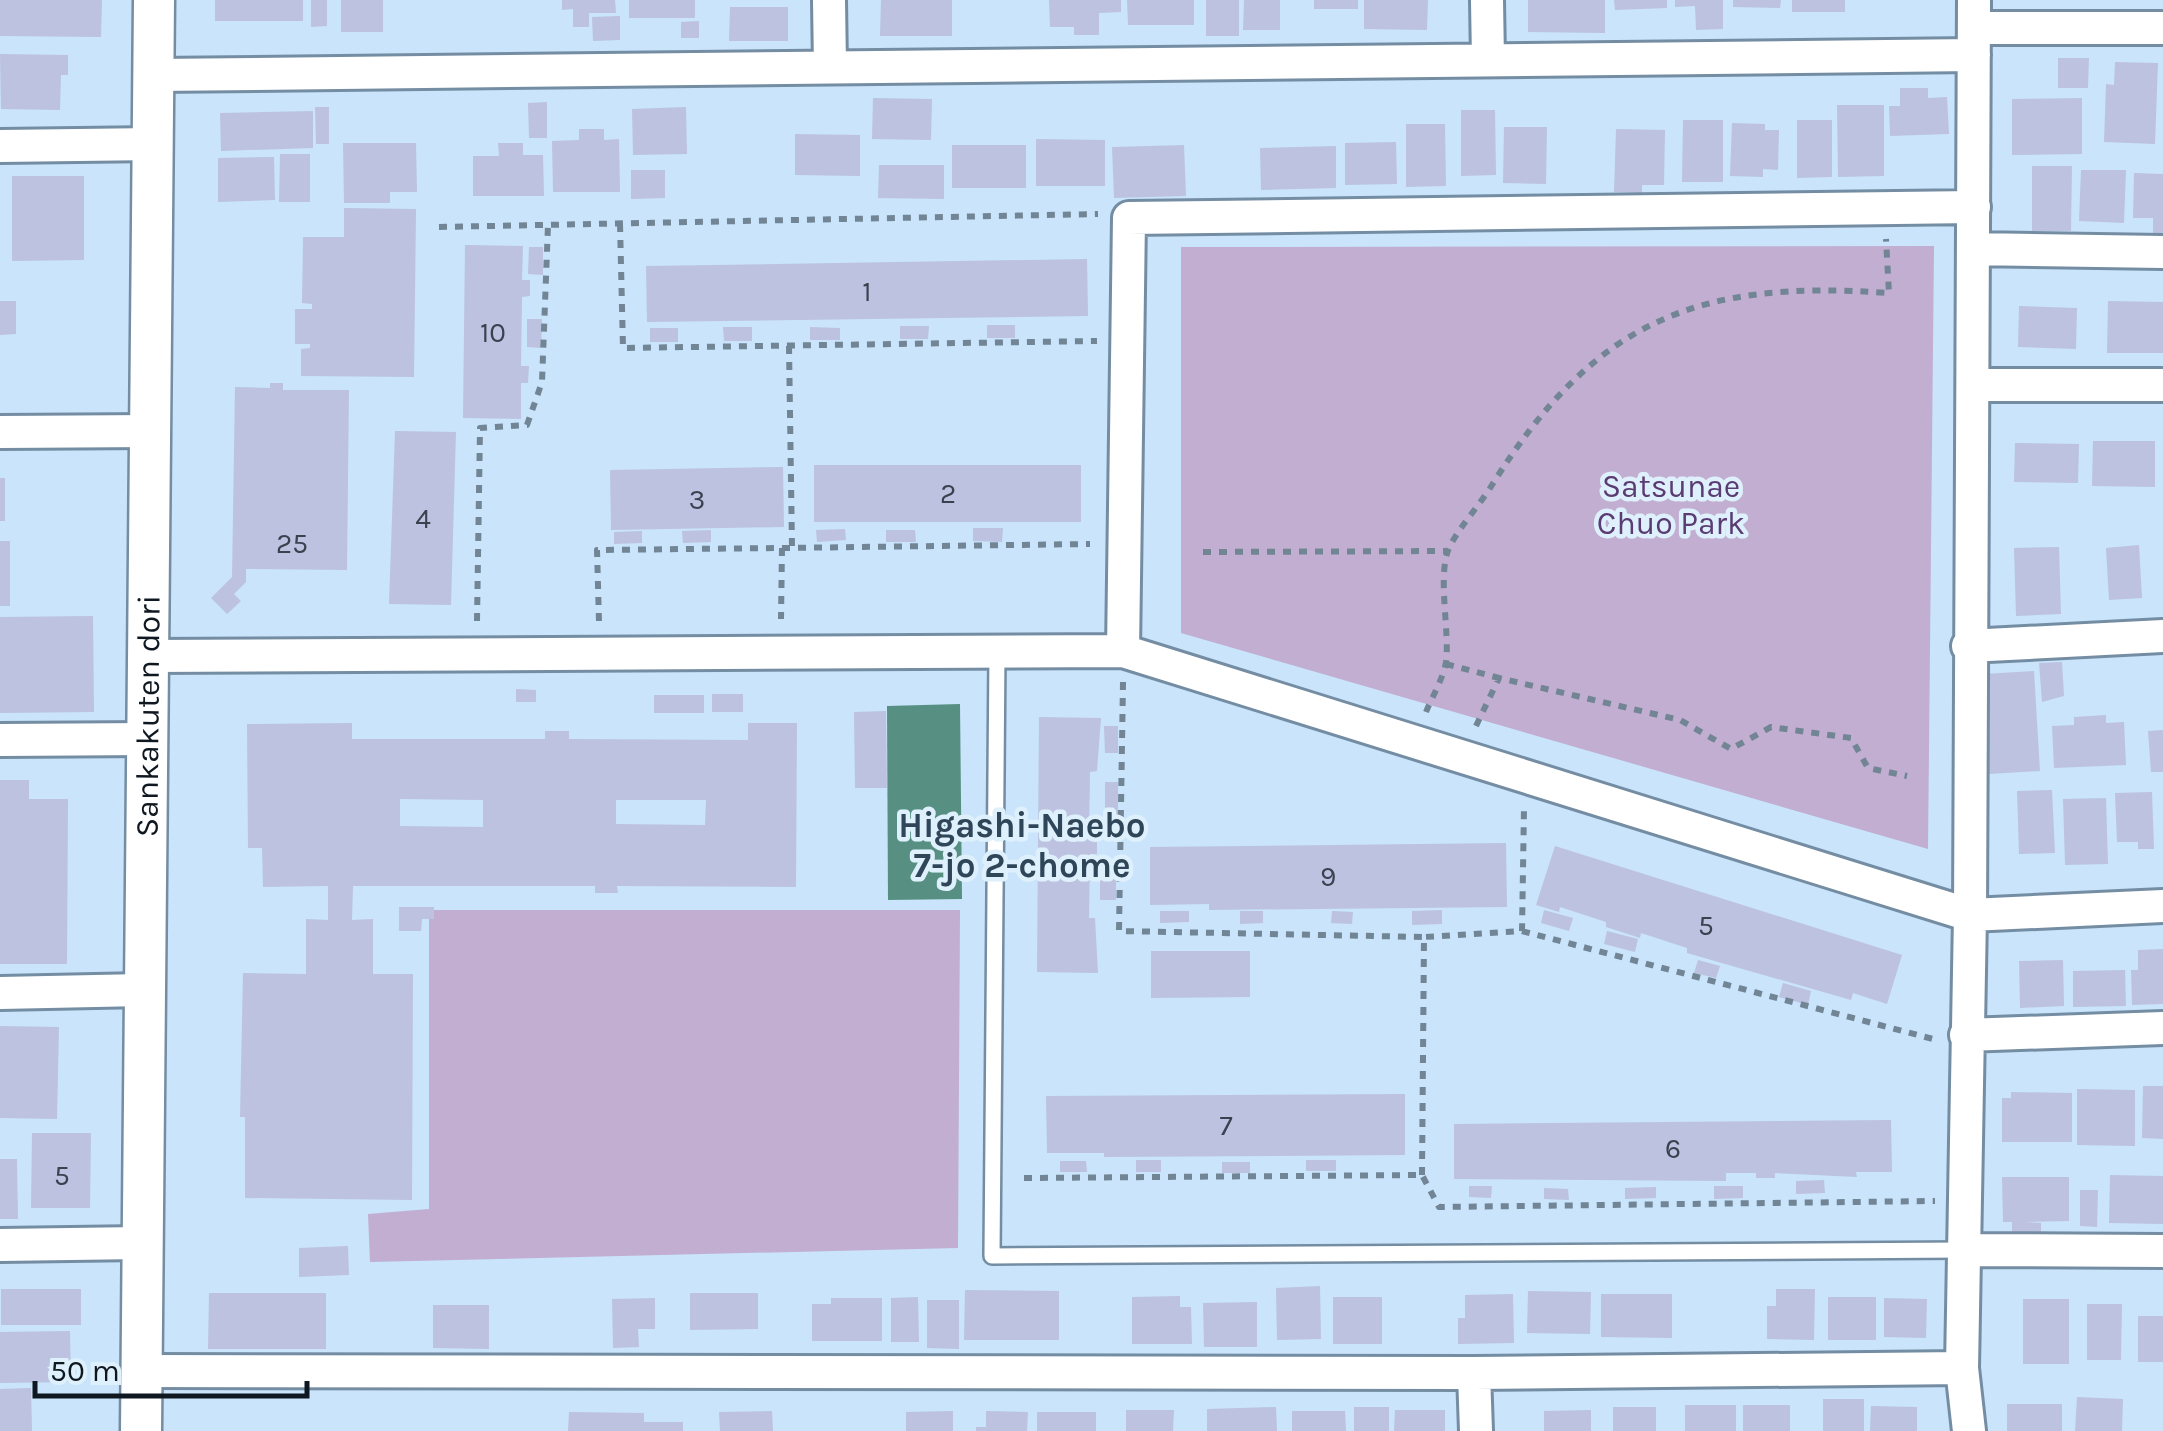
<svg xmlns="http://www.w3.org/2000/svg" width="2163" height="1431" font-family="Karla,sans-serif">
<rect width="100%" height="100%" fill="#c9e4fb"/>
<path fill="#c1aed1" d="M1934,246l-6,603 -747,-216v-386z
M429,910h531l-2,338 -588,14 -2,-48 61,-5z"/>
<path fill="#578f82" d="M960,704l2,195 -74,1 -1,-194z"/>
<path fill="#bcc2e0" fill-rule="evenodd" d="M0,0h102l-1,37 -101,-1z
M215,0h88v21h-88z
M311,0h16v26l-16,1z
M341,0h42v32h-42z
M562,0h53l1,13h-27v14h-16v-18l-11,1z
M629,0h66v18h-66z
M881,0h71v36h-72z
M1049,0h72v12l-22,1v22h-25v-8h-24z
M1127,0h67v25h-66z
M1206,0h33v36h-33z
M1244,0h36v30h-37z
M1314,0h44v9h-44z
M1364,0h64l-1,30 -63,-1z
M1528,0h77v33l-77,-1z
M1614,0h53v8l-52,2z
M1675,0h48v29l-27,1 -1,-24 -20,1z
M1733,0h48l-1,8 -47,-1z
M1792,0h53v12h-53z
M730,7h58v34h-59z
M620,16v24l-27,1 -1,-24z
M699,21v17h-18v-16z
M0,54l68,1v20h-7l-1,35 -59,-1z
M2058,58h31l-1,30h-30z
M2115,62l43,1 -3,81 -51,-2 2,-58 8,1z
M1900,88h28v10l19,-1 2,37 -59,2 -1,-30h11z
M873,98l59,1 -1,41 -59,-1z
M2082,98v56l-70,1v-56z
M547,102v36h-18l-1,-35z
M1837,105h47v71l-46,1z
M315,107h14v37h-13z
M686,107l1,47 -54,1 -1,-46z
M1461,110h34l1,65 -35,1z
M313,111v37l-92,3 -1,-38z
M1683,120h40v62h-41z
M1797,120h35v57l-35,1z
M1732,123l33,1v6h14l-1,40 -15,-1v8l-33,-1z
M1406,124h39l1,62 -40,1z
M1504,127h43l-1,57 -43,-1z
M579,129h25v11l15,-1 1,53h-67l-1,-51 27,-1z
M1616,129l49,1 -1,55h-22v8l-28,-1z
M795,134l65,1v41l-65,-1z
M1036,139l69,1v46h-69z
M1396,142l1,42 -52,1v-42z
M343,143h73l1,49h-27v11h-46z
M498,143h25v12h20l1,41h-71v-40h26z
M952,145h74v43h-74z
M1184,145l2,51 -72,2 -2,-51z
M1336,146v42l-75,2 -1,-42z
M280,154h30v48h-31z
M274,157l1,43 -57,2v-44z
M879,165h65v34l-66,-1z
M2032,166h40l-1,65h-39z
M631,170h34v28l-34,1z
M2081,170h45l-2,53 -45,-2z
M2134,173l29,1v59h-10v-15h-20z
M12,176h72v84l-72,1z
M344,208l72,1 -2,168 -113,-1v-27l9,-1v-4h-15v-35h17v-5l-10,-1 1,-66h41z
M465,245l58,1 -1,34h8v16l-8,1 -1,69h8l-1,17h-7v36l-58,-1z
M529,247h14v28l-15,-1z
M1087,259l1,57 -441,6 -1,-56z
M0,301h16v33l-16,1z
M2108,301l55,1v51h-56z
M2019,306l58,2 -1,41 -58,-2z
M527,319h15l-1,29 -14,-1z
M987,325h28v13h-28z
M900,326h29l-1,13h-28z
M723,327h29v14h-28z
M810,327l30,1v12h-30z
M650,328h28v14h-28z
M270,383h13v7h66l-2,180 -101,-1v13l-12,12 7,7 -14,13 -16,-16 21,-21 3,-190 35,1z
M395,431l61,1 -5,173 -62,-1z
M2093,441h62v46l-63,-1z
M2015,443l64,1 -1,39 -64,-1z
M814,465h267v57h-267z
M783,467l1,60 -173,3 -1,-60z
M0,478h5v43h-5z
M973,528h30l-1,14 -29,-1z
M845,529l1,11 -29,2 -1,-12z
M711,530v12l-28,1 -1,-12z
M886,530h29l1,12h-30z
M642,531v12l-28,1v-12z
M0,541h10v65h-10z
M2139,545l3,53 -33,2 -3,-52z
M2059,547l2,67 -45,2 -2,-68z
M93,616l1,96 -94,1v-96z
M2062,662l2,34 -22,6 -3,-39z
M2034,671l6,100 -51,3 -5,-100z
M516,689l20,1v12h-20z
M712,694h31v18h-31z
M654,695h50v18h-50z
M886,711l1,77h-32l-1,-76z
M2106,715v8l18,-1 2,43 -72,3 -2,-42 22,-1v-8z
M1039,717l62,1 -4,53 -7,1 -1,64h8v18h-7l-1,64h6l3,55 -61,-1z
M352,723v16h193v-8h24v8l179,1v-17h49l-1,164 -179,-1 1,7h-23v-7h-242l-1,34 21,-1v55h40l-1,226 -167,-2v-81h-5l3,-144 63,1v-55l22,1v-34l-65,1 -1,-39h-14l-1,-124zM400,799l83,1v27l-83,-1zM616,800h90l-1,25 -89,-1z
M1104,726h14v27h-13z
M2163,730v42h-12l-3,-41z
M0,780h29v19h39l-1,165h-67z
M1105,782h13v34h-13z
M2052,790l3,63 -36,1 -2,-63z
M2152,792l2,57h-16v-7h-21l-2,-49z
M2106,798l2,66 -43,1 -2,-66z
M1506,843l1,64 -298,3v-6l-59,1v-58z
M1555,846l347,109 -15,49 -34,-11 -2,7 -164,-47v-5l-46,-15 -1,5 -34,-11v-5l-46,-15 -1,5 -23,-7z
M1100,868h16v32h-16z
M399,907h35v12h-12l-1,12h-22z
M1442,910v14l-30,1v-14z
M1544,910l29,8 -4,13 -28,-8z
M1160,911h29v11l-29,1z
M1240,911h23v12l-23,1z
M1332,911l21,1 -1,12 -21,-1z
M1607,931l31,8 -3,13 -31,-8z
M2163,949v55l-31,1 -1,-35h7v-20z
M1151,951h99v46l-99,1z
M1698,960l22,6 -4,12 -22,-5z
M2063,960l1,46 -44,2 -1,-47z
M2125,970l1,36 -53,1v-36z
M1783,983l28,8 -3,14 -29,-8z
M0,1026l59,1 -2,92 -57,-1z
M2143,1086h20v53l-21,-1z
M2077,1089l58,1v56l-58,-1z
M2011,1092l61,1v49h-70v-44h9z
M1405,1094v61l-301,2v-4h-57l-1,-57z
M1891,1120l1,52h-36l1,5 -82,-4v5h-19v-5h-30v8l-272,-2v-55z
M32,1133h59l-1,75h-59z
M0,1159h17l1,60h-18z
M1136,1160h25v12h-25z
M1306,1160h30v11h-30z
M1060,1161h26l1,11h-27z
M1222,1162h28v11h-28z
M2110,1175l53,1v48l-54,-1z
M2002,1177h67v44l-46,1 18,1v13h-29v-14h-9z
M1824,1180l1,13 -29,1v-13z
M1469,1186h23l-1,12 -22,-1z
M1714,1186h29v12l-29,1z
M1656,1187v11l-31,1v-11z
M1544,1188l24,1 1,11 -25,-1z
M2080,1190h18l-1,37 -17,-1z
M348,1246l1,29 -50,2v-29z
M1320,1286l1,53 -44,1 -1,-52z
M1,1289h80v36h-80z
M1776,1289h39l-1,51 -47,-1v-33h9z
M965,1290l94,1v49h-95z
M1528,1291l63,1 -1,42 -63,-1z
M209,1293h117v56h-118z
M690,1293h68v36l-68,1z
M1513,1294l1,49 -56,1v-26h7v-23z
M1601,1294h71v44l-71,-1z
M1180,1296v11h11l1,37h-60v-47z
M918,1297l1,45h-28v-44z
M1333,1297h49v47h-49z
M1828,1297h48v43h-48z
M655,1298v31h-17l1,18 -26,1 -1,-49z
M831,1298h51v43h-70v-37h19z
M1884,1298l43,1 -1,39 -42,-1z
M2023,1299h46v65h-46z
M927,1300h32v49l-32,-1z
M1257,1302v45h-53l-1,-44z
M2087,1304h35l-1,56h-34z
M433,1305h56v44l-56,-1z
M2138,1316h25v46h-25z
M70,1331l1,51 -71,1v-51z
M31,1388l1,43h-32v-42z
M2077,1397l46,2 -1,32h-47z
M1823,1399h41v32h-41z
M2007,1404h55v27h-55z
M1685,1405h51v26h-51z
M1743,1405h47v26h-47z
M1871,1406l46,1v24h-47z
M1276,1407l1,24h-70v-22z
M1354,1407h35v24h-35z
M1613,1407h43v24h-43z
M1126,1410h48l-1,21h-47z
M1395,1410h50v21h-51z
M1591,1410v21h-47v-20z
M772,1411l1,20h-53l-1,-19z
M953,1411v20h-47v-19z
M986,1411l42,1 -1,19h-51v-4h10z
M1292,1411h53l1,20h-54z
M569,1412l75,1v9h39v9h-115z
M1037,1412h59v19h-59z"/>
<g fill="none" stroke-linecap="round" stroke-linejoin="round">
<g stroke="#748da2" stroke-width="20">
<path id="service" d="M997,653l-5,603 972,-6"/>
</g>
<g stroke="#748da2" stroke-width="38">
<path id="minor" d="M829,0l1,67
M1487,0l1,60
M1974,28h189
M154,75l1820,-20
M0,146l155,-2
M1973,249l190,3
M1973,385h190
M0,432l152,-1
M1968,646l195,-10
M1123,651l6,-433 845,-11
M150,656l973,-5 847,264 193,-9
M0,740l149,-1
M0,993l143,-3
M1966,1035l197,-7
M0,1245l141,-2
M1964,1250l199,1
M143,1371l1331,2 488,-5
M1474,1373l2,58
M1969,1431l-7,-63 8,-453 4,-915"/>
</g>
<g stroke="#748da2" stroke-width="45">
<g id="tertiary">
<path id="s1" d="M141,1431l13,-1431"/>
</g>
</g>
<path stroke="#728595" stroke-width="6" stroke-dasharray="8 8" stroke-linecap="butt" d="M620,224l3,124 474,-7
M439,227l659,-13
M789,346l3,201
M782,548l308,-4
M1203,552l245,-1
M477,621l3,-193 47,-3 15,-43 6,-157
M599,621l-2,-71 185,-2 -1,71
M1446,664l53,14
M1123,682l-4,249 305,6
M1426,712c6,-15 17,-33 20,-50 4,-30 -9,-87 3,-114 11,-22 30,-42 43,-63 103,-165 206,-206 397,-192l-3,-54
M1476,726l23,-48 181,42 51,29 40,-22 80,11 17,30 39,8
M1522,931l411,108
M1422,1175l2,-238 98,-6 2,-123
M1024,1178l398,-3 17,32 496,-6"/>
<use href="#service" stroke="#fff" stroke-width="15"/>
<use href="#minor" stroke="#fff" stroke-width="32"/>
<use href="#tertiary" stroke="#fff" stroke-width="40"/>
</g>
<g text-anchor="middle" dominant-baseline="central" stroke-width="9" stroke-linejoin="round" paint-order="stroke">
<g font-size="28" fill="#3a4250">
<text x="867" y="291">1</text>
<text x="493" y="332">10</text>
<text x="948" y="493">2</text>
<text x="697" y="499">3</text>
<text x="423" y="518">4</text>
<text x="292" y="543">25</text>
<text x="1328" y="876">9</text>
<text x="1706" y="925">5</text>
<text x="1226" y="1125">7</text>
<text x="1673" y="1148">6</text>
<text x="62" y="1175">5</text>
</g>
<g font-size="32" fill="#5a3c72" stroke="#dff0fd">
<text x="1671" y="486">Satsunae<tspan x="1671" dy="37">Chuo Park</tspan></text>
</g>
<g font-size="32" fill="#0f1820" stroke="#dff0fd">
<text stroke="none"><textPath href="#s1" startOffset="715">Sankakuten dori</textPath></text>
</g>
<g font-size="35" font-weight="bold" fill="#2f4659" stroke="#dff0fd">
<text x="1022" y="825">Higashi-Naebo<tspan x="1022" dy="40">7-jo 2-chome</tspan></text>
</g>
</g>
<path d="M35 1381v15h272v-15" fill="none" stroke="#0f1820" stroke-width="5"/>
<text x="50" y="1381" font-size="30" fill="#0f1820" stroke="#dff0fd" stroke-width="8" paint-order="stroke">50 m</text>
</svg>
